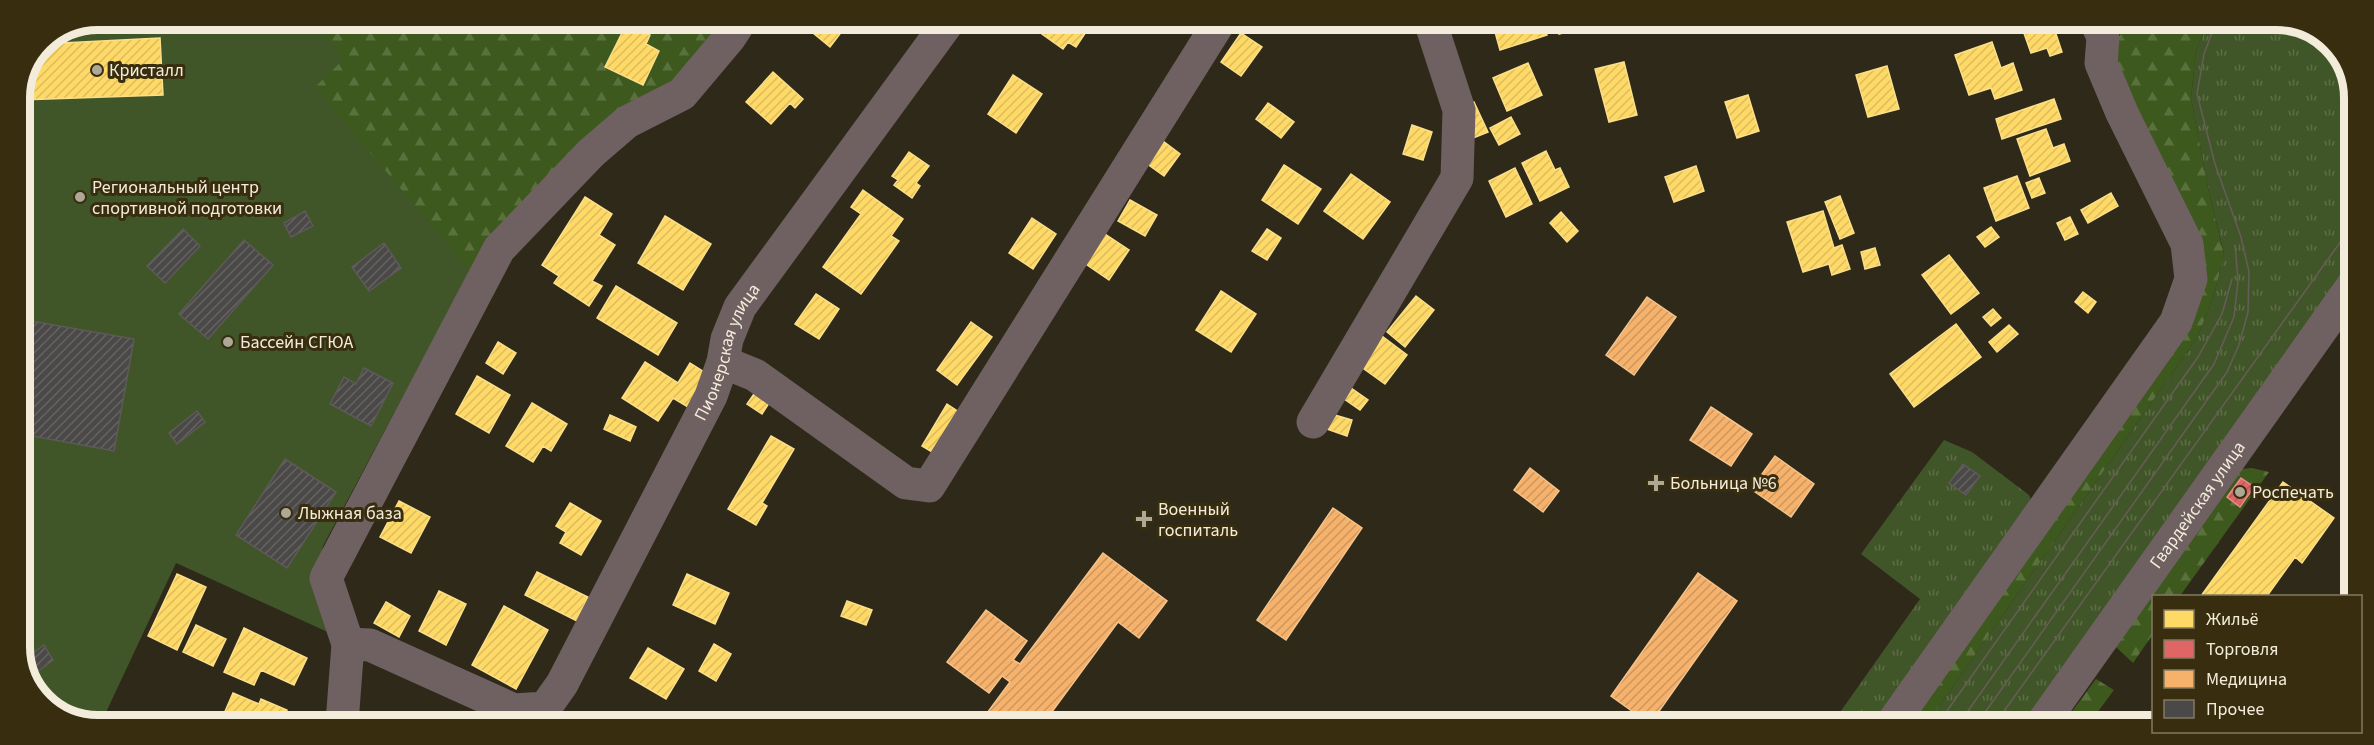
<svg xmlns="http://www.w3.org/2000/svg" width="2374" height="745" font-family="'Source Sans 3',sans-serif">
<defs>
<pattern id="grass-tufts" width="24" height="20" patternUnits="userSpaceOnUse" patternTransform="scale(1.5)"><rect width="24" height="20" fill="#415628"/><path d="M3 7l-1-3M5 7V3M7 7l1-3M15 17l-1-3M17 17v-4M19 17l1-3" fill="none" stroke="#5d6e47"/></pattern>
<pattern id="forest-firs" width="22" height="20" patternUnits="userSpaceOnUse" patternTransform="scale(1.5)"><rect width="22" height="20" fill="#3e591e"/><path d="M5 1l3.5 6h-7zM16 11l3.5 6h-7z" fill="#5a713e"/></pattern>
<pattern id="homes-hatch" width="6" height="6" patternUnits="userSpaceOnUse" patternTransform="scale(1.5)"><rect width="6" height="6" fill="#ffd966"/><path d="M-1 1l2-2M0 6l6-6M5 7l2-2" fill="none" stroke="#dbbc5f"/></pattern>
<pattern id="shops-hatch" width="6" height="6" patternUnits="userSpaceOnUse" patternTransform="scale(1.5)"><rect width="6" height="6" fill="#e06666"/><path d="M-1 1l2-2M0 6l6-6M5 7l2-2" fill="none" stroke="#b35d5b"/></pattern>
<pattern id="health-hatch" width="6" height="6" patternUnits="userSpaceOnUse" patternTransform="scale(1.5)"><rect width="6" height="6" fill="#f6b26b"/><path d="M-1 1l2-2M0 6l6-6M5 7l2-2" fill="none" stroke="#cb9760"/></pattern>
<pattern id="building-hatch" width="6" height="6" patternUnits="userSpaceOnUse" patternTransform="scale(1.5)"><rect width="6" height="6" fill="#4b4947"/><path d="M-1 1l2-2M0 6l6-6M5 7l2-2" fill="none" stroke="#656361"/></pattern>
</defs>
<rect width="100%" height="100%" fill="#2e2918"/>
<path fill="url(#grass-tufts)" d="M2209,22h87l39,25 19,46v169l-331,463h-97l272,-389 16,-41 10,-42 -15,-60 -18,-95 5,-48z
M1944,440l28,12 57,43 3,7 -158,223h-43l89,-126 -59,-45z"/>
<path fill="url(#forest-firs)" d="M235,20h495l-10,15 -252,242z
M2128,22h81l-13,28 -5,48 18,95 15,61 -10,41 -16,41 -272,389h-22l295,-433 -57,-150 -26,-82 1,-20z
M2252,468l17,4 -89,124h-26l-1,38 -20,29 -17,-16 124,-178z
M2096,679l18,11 -26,35h-26z"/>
<path fill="#415628" d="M99,20h219l25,40 -28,27 155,184 -147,275 -5,40 14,48 -156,-71 -75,160h-23l-42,-28 -16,-43v-554l23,-56z"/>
<path fill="url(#homes-hatch)" stroke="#fbdf89" stroke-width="1.5" d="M815,20h23l8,6 -16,21 -22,-18z
M900,21h24l-11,11z
M1052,21h30l-1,3 7,5 -12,18 -8,-5 -5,7 -21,-15z
M1492,21h51l4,14 -47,15z
M1556,21h52l-49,13z
M2020,22h32l10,30 -12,4 -3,-8 -16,5z
M627,23l23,12 -4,9 13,7 -16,34 -38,-18z
M1241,33l21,14 -21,29 -20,-14z
M160,38l3,57 -143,5 22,-56z
M1992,42l9,26 12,-5 9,27 -27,9 -4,-11 -22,7 -14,-40z
M1624,62l13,53 -28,7 -14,-53z
M1528,63l14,32 -35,16 -14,-33z
M1887,66l12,43 -31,8 -12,-42z
M773,72l30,27 -8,9 -5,-5 -19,21 -25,-22z
M1013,75l29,19 -26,39 -28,-19z
M1748,95l11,36 -22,7 -12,-36z
M2054,99l7,20 -59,20 -6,-20z
M1474,102l14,30 -15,6 -13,-31z
M1268,103l26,19 -13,16 -25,-19z
M1511,117l9,17 -21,11 -9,-17z
M1412,125l20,7 -9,28 -20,-6z
M2046,129l7,19 11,-4 6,17 -40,15 -13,-37z
M1163,141l17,13 -16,22 -18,-13z
M1546,151l9,19 5,-2 9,19 -29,14 -18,-38z
M909,152l20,14 -13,17 4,3 -8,12 -18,-13 4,-5 -6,-4z
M1284,165l37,24 -23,35 -36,-24z
M1696,166l8,25 -30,11 -9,-25z
M1515,168l17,36 -26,13 -17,-36z
M1351,174l39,28 -27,37 -39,-28z
M2017,176l12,32 -33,13 -12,-33z
M2039,178l6,15 -13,5 -6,-15z
M863,190l40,29 -12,17 8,5 -38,53 -38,-27 38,-53 -10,-7z
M2111,193l7,13 -30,17 -7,-13z
M1840,196l14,37 -14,6 -15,-37z
M585,197l27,17 -13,21 16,10 -23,36 10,5 -13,20 -35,-23 5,-7 -17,-11z
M1130,200l27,15 -12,21 -27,-15z
M1823,211l11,37 8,-3 8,24 -18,6 -3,-11 -26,8 -16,-50z
M1561,212l17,19 -11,11 -17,-19z
M665,216l46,28 -28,46 -45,-27z
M2070,217l8,17 -13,6 -8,-17z
M1032,218l24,16 -23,35 -24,-16z
M1991,227l8,10 -14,10 -8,-10z
M1096,228l33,22 -20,30 -32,-22z
M1267,229l14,9 -14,22 -15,-9z
M1875,248l5,17 -15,4 -4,-17z
M1949,255l30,38 -28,21 -29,-39z
M616,286l61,37 -19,32 -61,-37z
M1221,291l35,23 -25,38 -35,-22z
M2083,292l13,10 -8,11 -13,-11z
M816,294l23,15 -20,30 -24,-15z
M1416,296l18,14 -29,37 -18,-15z
M1993,309l8,9 -10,8 -8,-9z
M971,322l21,15 -35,48 -20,-15z
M1956,324l25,33 -67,50 -24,-33z
M2009,325l9,9 -21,18 -8,-10z
M1382,336l25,19 -22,29 -25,-18z
M498,342l18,11 -13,21 -17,-11z
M645,362l33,21 12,-20 19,12 -21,32 -15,-9 -15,23 -36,-23z
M477,376l33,19 -21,38 -33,-19z
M1344,383l24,17 -8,10 -23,-16z
M756,391l15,9 -9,14 -15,-10z
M532,403l35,21 -16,27 -8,-5 -10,16 -27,-16z
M947,404l15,10 -25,41 -15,-9z
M1328,413l24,7 -5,16 -23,-8z
M610,415l26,12 -6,14 -26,-12z
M771,436l23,13 -32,54 5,3 -11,19 -28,-16z
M2283,482l51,36 -32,45 -7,-6 -28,39h-66z
M399,501l31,16 -19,36 -31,-16z
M570,503l31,18 -20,34 -21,-12 6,-11 -10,-6z
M537,572l51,25 -11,24 -52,-26z
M177,574l29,13 -29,63 -29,-14z
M687,574l42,19 -14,31 -42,-19z
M439,591l27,13 -20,41 -27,-14z
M847,601l25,9 -6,15 -25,-9z
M386,602l24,14 -11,21 -25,-14z
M504,606l44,24 -32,59 -44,-24z
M196,625l30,14 -13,27 -30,-14z
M244,628l63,30 -13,27 -33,-15 -7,15 -30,-13z
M714,644l17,10 -15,27 -17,-10z
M648,648l36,21 -18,30 -36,-21z
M233,693l26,11 2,-5 26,11 -4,7 15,6h-78z
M2114,717l12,8h-17z"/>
<path fill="url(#shops-hatch)" stroke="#e68e89" stroke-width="1.5" d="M2241,478l13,9 -14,20 -13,-10z"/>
<path fill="url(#health-hatch)" stroke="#f5c38c" stroke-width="1.5" d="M1647,297l29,20 -42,58 -28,-20z
M1711,407l41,27 -21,32 -41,-26z
M1775,456l39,28 -23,33 -40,-28z
M1530,468l29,23 -16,21 -29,-22z
M1333,508l29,20 -76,112 -29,-20z
M1103,553l64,48 -28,37 -21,-16 -75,102h-64l31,-42 -8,-6 -13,17 -42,-31 39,-52 41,31 -14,19 7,4z
M1698,573l39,28 -87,123 -39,-28z"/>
<path fill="url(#building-hatch)" stroke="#5d5a59" stroke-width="1.5" d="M305,211l8,15 -22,11 -7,-14z
M183,229l17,17 -35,37 -18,-17z
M244,240l29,25 -65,74 -29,-25z
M384,243l17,25 -32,23 -17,-24z
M20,319l114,20 -20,112 -87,-16 -4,23 -3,-1z
M364,368l29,15 -22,43 -41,-22 14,-27 12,7z
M197,411l8,11 -28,22 -8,-11z
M285,459l51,33 -49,76 -51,-33z
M1963,464l17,12 -14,19 -17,-12z
M44,645l9,15 -20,15 -10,-15z"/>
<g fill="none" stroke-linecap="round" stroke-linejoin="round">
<g stroke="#6f6061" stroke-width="33">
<path d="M723,362l32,13 151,108 23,3 291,-465"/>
<path d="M1313,422l144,-244 2,-68 -29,-89"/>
<path id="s1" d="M348,644l22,1 144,65 31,-2 17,-24 149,-288 12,-34 4,-23 13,-32 209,-286"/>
<path d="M342,723l6,-79 -22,-66 173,-329 92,-96 36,-31 55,-28 48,-57 11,-17"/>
<path d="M1891,725l285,-403 15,-43 -4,-35 -65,-131 -21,-50 2,-26 -7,-15"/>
<path id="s2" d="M2041,725l312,-440"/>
</g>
<path stroke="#675d58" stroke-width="1.5" d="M1937,725l261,-368 24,-43 10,-35
M1958,725l256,-361 20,-47 4,-36 -3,-36
M1976,725l251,-353 12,-27 9,-33 1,-40 -8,-35 -26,-73 -18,-70 7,-40 12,-32
M1994,725l360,-502"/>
</g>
<g fill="#aea896" stroke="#382d0e" stroke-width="2">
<circle cx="97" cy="70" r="6"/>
<circle cx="80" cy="197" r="6"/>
<circle cx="228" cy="342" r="6"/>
<path d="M1653 474h6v6h6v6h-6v6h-6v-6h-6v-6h6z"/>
<circle cx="2240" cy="492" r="6"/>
<circle cx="286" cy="513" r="6"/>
<path d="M1141 510h6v6h6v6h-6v6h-6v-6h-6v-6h6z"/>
</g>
<g text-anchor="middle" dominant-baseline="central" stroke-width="6" stroke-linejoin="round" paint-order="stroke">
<g font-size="18" fill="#f3ecda" stroke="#382d0e" text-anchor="start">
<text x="109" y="70">Кристалл</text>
<text x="92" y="187">Региональный центр<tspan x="92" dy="21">спортивной подготовки</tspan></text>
<text x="240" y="342">Бассейн СГЮА</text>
<text x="1670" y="483">Больница №6</text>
<text x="2252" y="492">Роспечать</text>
<text x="1158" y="509">Военный<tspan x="1158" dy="21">госпиталь</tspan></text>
<text x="298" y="513">Лыжная база</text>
</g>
<g font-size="18" fill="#f3ecda" stroke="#382d0e">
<text stroke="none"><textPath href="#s1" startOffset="612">Пионерская улица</textPath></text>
<text stroke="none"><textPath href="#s2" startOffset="270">Гвардейская улица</textPath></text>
</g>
</g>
<path d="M0 0H2374V745H0ZM98 30H2276A68 68 0 0 1 2344 98V647A68 68 0 0 1 2276 715H98A68 68 0 0 1 30 647V98A68 68 0 0 1 98 30Z" fill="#382d0e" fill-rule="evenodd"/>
<path fill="none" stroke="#f3ecda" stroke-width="8" d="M98 30H2276A68 68 0 0 1 2344 98V647A68 68 0 0 1 2276 715H98A68 68 0 0 1 30 647V98A68 68 0 0 1 98 30Z"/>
<rect x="2152" y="595" width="210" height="138" fill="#382d0e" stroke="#837960" stroke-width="1.5"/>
<rect x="2164" y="610" width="30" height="18" fill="#ffd966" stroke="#837960" stroke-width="1.5"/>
<text x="2206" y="625" font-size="18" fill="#f3ecda">Жильё</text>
<rect x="2164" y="640" width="30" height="18" fill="#e06666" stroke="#837960" stroke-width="1.5"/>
<text x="2206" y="655" font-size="18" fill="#f3ecda">Торговля</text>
<rect x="2164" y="670" width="30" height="18" fill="#f6b26b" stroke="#837960" stroke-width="1.5"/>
<text x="2206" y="685" font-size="18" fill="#f3ecda">Медицина</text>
<rect x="2164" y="700" width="30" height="18" fill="#4b4947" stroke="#837960" stroke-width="1.5"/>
<text x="2206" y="715" font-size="18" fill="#f3ecda">Прочее</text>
</svg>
